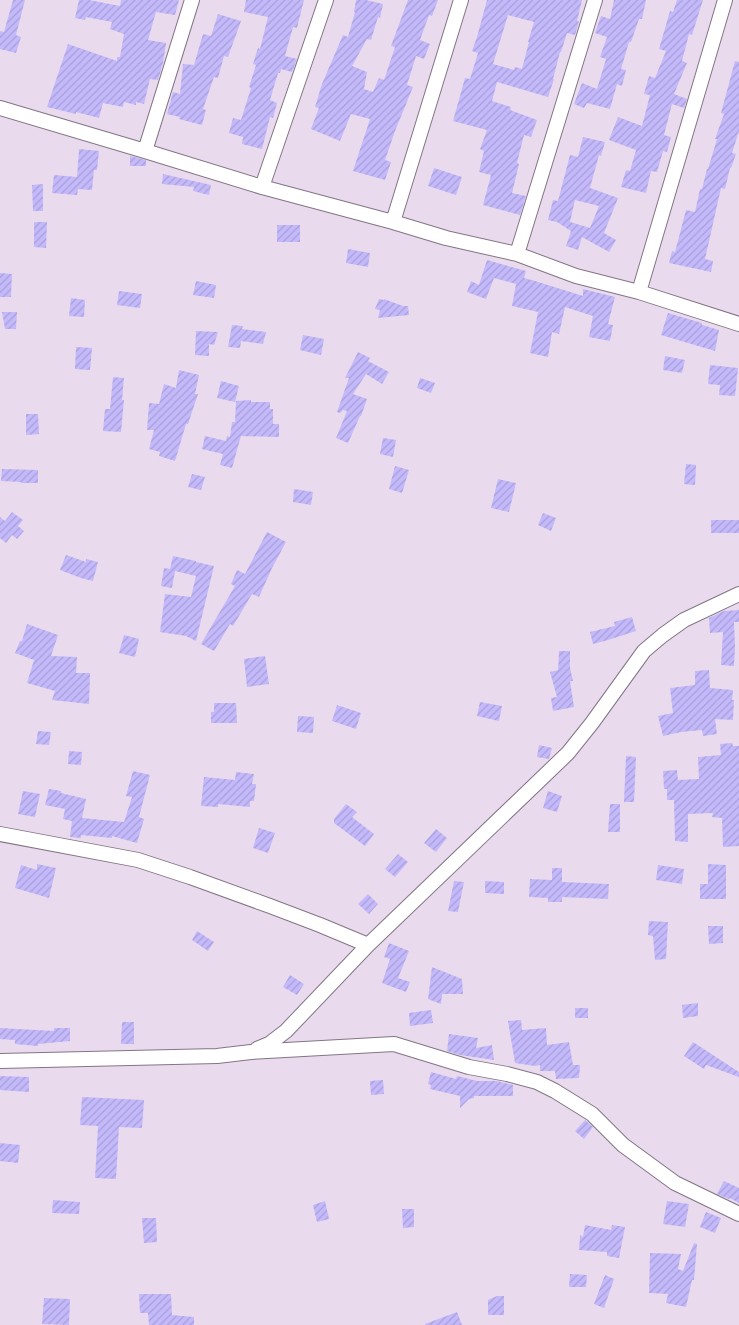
<svg xmlns="http://www.w3.org/2000/svg" width="739" height="1325" font-family="'Alegreya Sans',sans-serif">
<defs>
<pattern id="building-hatch" width="6" height="6" patternUnits="userSpaceOnUse" patternTransform="scale(1.25)"><rect width="6" height="6" fill="#c4b9fb"/><path d="M-1 1l2-2M0 6l6-6M5 7l2-2" fill="none" stroke="#a89fd7"/></pattern>
</defs>
<rect width="100%" height="100%" fill="#e9dbed"/>
<path fill="url(#building-hatch)" fill-rule="evenodd" d="M13,0h12l-9,35 5,2 -5,16 -16,-4v-18l4,1z
M79,0h10l31,6 1,-6h58l-4,15 -19,-3 -8,28 18,3 -3,20 -5,17 -8,-1 -6,25 -8,-2v3l-12,-3 -1,5 -20,-4 -4,15 -23,-6v2l-29,-7 21,-63 49,17v-4h3l4,-23 -14,-5 2,-7 -26,-5 -1,3 -10,-2z
M246,0h58l-7,28 -4,-1 -8,29 12,3 -5,13 -11,-3 -1,4h-2l-8,27 7,3 -4,15 -3,-1 -8,32 -20,-5 1,-7 -14,-4 4,-15 8,2 10,-32 -2,-1 7,-22 -3,-1 5,-16 2,1 8,-32 -24,-5z
M356,0h10l17,4 -3,14 -2,-1 -7,23 -4,-1 -15,27 15,6 -3,17 9,3 6,-14 5,2 11,-33 -4,-1 17,-46h30l-6,16 -3,-1 -9,25 10,4 -6,15 -8,-3 -9,29 6,2 -18,44 -10,29 6,2 -6,18 -32,-9 17,-52 -19,-5 -11,27 -29,-12 8,-21 -4,-1 7,-23 21,-49 5,2 7,-25h-1z
M487,0h95l-5,21h2l-4,14 -8,-2 -6,19h-1l-7,27h1l-6,18 -51,-15 -5,19 19,6 -1,3 27,10 -6,17 -7,-2 -7,28 2,1 -7,29 14,3 -6,19 -37,-10 8,-30 -12,-3 5,-21 -4,-2 7,-19 -34,-9 12,-43 5,1 8,-26 -6,-2 5,-14zM508,15l26,7 -6,20h1l-7,27 -7,-2 -1,3 -21,-6z
M614,0h32l-4,19h-3l-8,23h-2l-8,27 5,1 -4,16 -5,-2 -7,25 -23,-6 -3,5 -10,-4 8,-21 15,6 9,-30 -6,-2 7,-20 -12,-4 6,-17 9,3z
M677,0h26l-11,35 -3,-1 -7,27 5,2 -13,31 13,5 -3,9 -12,-4 -8,31 7,2 -4,15 -4,-1 -6,21 -6,-1 -5,22 -25,-6 5,-17 4,1 6,-21 -27,-10 9,-23 24,9 8,-31 -6,-1 5,-18 6,2 11,-27 -7,-2 11,-38 3,1z
M218,14l23,7 -13,36 -4,-1 -6,22 -4,-1 -11,32 3,1 -4,15 -23,-6 1,-2 -13,-3 6,-22 7,2 3,-30 11,1 9,-31 8,2z
M735,61l4,1v69l-7,22 4,1 -5,14h-1l-5,21 -4,-1 -16,71 8,2 -2,11 -42,-9 3,-12 3,1 11,-42 9,2 5,-23h2l5,-20h1l9,-30h-2l9,-25 -3,-1z
M583,137l22,5 -4,14 -2,-1 -9,33 28,10 -14,35 12,7 -7,12 -27,-15 -4,13 -12,-4 5,-15 -14,-9 -9,-2 5,-20 5,1 12,-46 8,2zM575,200l24,6 -9,22 -20,-6z
M79,149l20,2 -2,19h-3l-2,20 -14,-1 -1,6 -25,-2 2,-18 23,2z
M130,156l16,4v6h-16z
M434,168l28,9 -6,18 -28,-9z
M163,174l48,11 -2,10 -16,-4 1,-4 -32,-3z
M43,184v27h-10l-1,-26z
M34,222h13l-1,26 -12,-1z
M277,225h23v17h-23z
M348,249l22,4 -2,14 -22,-4z
M487,260l39,11 -2,7 11,3 48,15v-7l32,8 -7,27 5,1 -3,16 -21,-4 4,-21 -28,-9 -6,27 -7,-2 -4,25 -18,-4 8,-41 -26,-6 4,-22 -22,-6 -8,21 -19,-7 4,-11 8,4z
M0,273l12,1 -1,23h-11z
M196,281l20,4 -2,13 -21,-3z
M119,291l23,3 -2,14 -23,-3z
M71,298l14,2 -1,17 -15,-1z
M379,299l5,1v-1l19,7h5l1,9 -31,3 2,-8 -5,-1z
M2,312h15l-1,17h-11z
M668,313l34,10v2l17,5 -4,21 -54,-16z
M232,325l11,1 -1,3 24,3 -3,12 -22,-3 -1,7 -12,-1z
M196,331l22,1 -4,13 -5,-1v12l-14,-1z
M303,335l21,4 -3,16 -21,-5z
M76,347l16,1 -2,22 -15,-1z
M358,352l12,6 -2,3 21,11 -7,12 -16,-10 -13,20 14,5 -6,17h-1l-12,27 -12,-5 11,-27 -4,-1 -3,3 -3,-1 12,-34h-4z
M665,356l20,4 -3,13 -19,-3z
M710,365l28,3 -3,28 -16,-1 1,-10 -12,-1z
M179,370l20,5 -4,19h3l-10,30h-2l-11,37 -16,-5 1,-4 -11,-3 5,-19h-7l2,-27 10,1 5,-20 12,4z
M113,377l11,1 -2,22h2l-3,32 -18,-1 2,-22h5z
M420,378l15,5 -4,10 -14,-5z
M221,381l18,5 -4,16 -18,-4z
M251,400v2h19v7h3v15h6v13l-38,-1 -9,32 -12,-3 3,-11 -21,-5 3,-13 21,5 1,-5 3,1 2,-15h3l1,-21z
M26,414h12l1,20 -13,1z
M383,438l13,2 -3,17 -13,-3z
M686,464l10,1 -1,20 -11,-1z
M395,466l14,4 -7,23 -13,-4z
M2,469l36,1v13h-17v-1l-20,-1z
M192,474l13,3 -4,13 -13,-3z
M498,479l18,4 -7,29 -18,-4z
M294,489l19,3 -2,13 -18,-3z
M12,512l11,8 -5,6 6,5 -7,8 -5,-4 -6,8 -6,-5v-21l5,4z
M543,513l13,5 -5,13 -13,-6z
M711,520h28v13h-28z
M267,532l19,10 -14,26 -13,29 -7,-3 -19,32 -3,-2 -16,27 -13,-7 34,-58 -4,-2 6,-14 8,4z
M66,555l20,7v-3l12,3 -5,19 -12,-3 -21,-8z
M173,556l23,5v1l18,4 -18,75 -10,-5 -26,-4 5,-38 26,3 5,-21 -21,-5 -3,17 -11,-2 3,-18 6,1z
M739,610v12h-5l1,25 -1,19 -13,-1 2,-33 -13,1 -1,-15 15,-7z
M632,617l4,14 -28,9 -15,4 -3,-12 25,-6 -1,-4z
M27,624l31,11 -7,21 26,1 -1,16h14l-1,31 -37,-4 3,-9 -28,-8 7,-23 -19,-7 5,-12h2z
M124,635l15,4 -4,18 -16,-4z
M559,651h11v17l3,13h-3l4,26 -21,4 -2,-13 6,-1 -7,-25 8,-2z
M265,656l4,28 -22,3 -3,-28z
M709,670l1,18 23,2 -1,10h2l-1,20 -18,-1 2,15 -14,2 -1,-6 -21,2 -18,4 -5,-20 15,-3 -3,-25 25,-3v-14z
M480,702l22,4 -3,15 -22,-5z
M214,703h22l1,20h-26v-11h3z
M337,705l24,8 -5,16 -24,-8z
M298,716l16,1 -1,16 -16,-1z
M38,731l13,1 -2,13 -13,-1z
M732,743l1,3h6v100l-16,1 -1,-29 -10,-1 1,-4 -25,1v28l-13,-1 -1,-41h-7v-11h-3l-1,-18 14,-1 1,10 21,-1 -1,-22 23,-2 -1,-11z
M539,745l13,3 -3,11 -12,-2z
M69,751l13,1 -1,13 -13,-1z
M626,756l10,1 -2,45h-10z
M133,771l17,4 -11,42 5,2 -7,24 -25,-7v2l-31,-3v3l-11,-1 2,-16 -9,-2 2,-10 -20,-4 4,-16 12,2v2l25,6 -4,19 42,4 8,-25 -6,-1z
M236,772l18,2 -2,10h4l-2,17h-4v6l-32,-3v3l-17,-1 3,-29 31,3z
M23,791l17,3 -5,23 -17,-3z
M548,791l14,5 -5,16 -14,-4z
M346,804l11,8 -5,5 22,17 -9,12 -31,-23v-4z
M610,804h10v28h-12z
M259,828l16,5 -7,20 -15,-5z
M436,829l11,9 -11,14 -12,-9z
M398,854l10,8 -13,15 -10,-8z
M37,864l19,4 -7,30 -34,-10 6,-23 16,5z
M708,864l18,1v34h-26v-15h8z
M658,865l26,4 -2,15 -26,-4z
M552,868h10v14l47,2 -1,15 -46,-2v5h-14v-4l-19,-1 1,-18 22,1z
M454,881l10,1 -6,30 -10,-1z
M485,881l19,1v12l-19,-1z
M368,894l10,10 -9,10 -11,-10z
M649,921l19,1 -2,37 -11,1 -2,-24 -5,-1z
M708,926h15v17l-14,1z
M197,931l17,11 -6,9 -16,-11z
M389,943l20,8 -11,27 12,4 -4,10 -24,-9 8,-24 -6,-2z
M432,967l30,12 1,15h-21l-1,10 -13,-5z
M290,975l14,9 -7,11 -14,-8z
M698,1003v13l-15,2 -1,-13z
M575,1008h13v10h-13z
M431,1010l2,13 -23,3 -1,-13z
M521,1020l1,10 24,-2 1,17 22,-3 4,23h7l-1,13 -23,1 -1,-8h-15v-6l-5,1 -20,-3 -7,-42z
M122,1022h12v22h-13z
M0,1028l54,3v-3h16v13l-32,3v2l-23,-2v-4l-15,-1z
M449,1034l29,4 -2,10 16,-3 2,15 -34,-5 -13,-4z
M693,1042l46,30v5l-33,-12 -2,4 -20,-13z
M431,1072l25,7 1,-3 20,5h19l17,4v11h-39v2l-5,1 -9,9v-12l-30,-7 1,-4 -3,-1z
M0,1076l29,1v15l-29,-2z
M383,1080l1,14 -13,1 -1,-14z
M82,1097l62,3 -2,28 -23,-1 -3,52 -21,-1 3,-52 -18,-1z
M585,1120l8,7 -9,12 -9,-8z
M0,1143l20,2 -2,18 -18,-2z
M724,1181l15,7v15l-9,-5 -1,1 -12,-5z
M53,1200l27,2 -1,12 -27,-1z
M325,1201l4,18 -12,3 -4,-17z
M667,1201l22,3 -4,23 -22,-3z
M402,1209h12v18l-11,1z
M706,1212l15,6 -6,15 -15,-6z
M142,1218h14l1,24 -13,1z
M585,1225l26,5 1,-5 13,2 -6,31 -12,-2v-4l-28,-2 1,-15 3,2z
M694,1243l3,1 -3,36h-2l-6,27 -20,-4 2,-9 -19,-1 1,-40 31,1 -3,15 5,2z
M570,1274l17,1 -1,12h-17z
M605,1275l9,4 -10,29 -10,-4z
M139,1294h32l1,21 22,2v8h-45l-1,-12h-8z
M497,1296h7v19h-16v-15z
M44,1298l26,1 -1,26 -27,-1z
M457,1312l5,13h-37v-1z"/>
<g fill="none" stroke-linecap="round" stroke-linejoin="round">
<g stroke="#827585" stroke-width="16">
<path id="minor" d="M0,108l145,43 117,36 131,35 53,16 71,16 59,22 63,16 100,32
M145,151l47,-151
M262,187l64,-187
M393,222l68,-222
M517,254l78,-254
M639,292l86,-292
M0,834l138,26 52,17 80,29 50,19 48,20
M257,1049l12,-5 17,-13 82,-86 200,-192 24,-30 52,-72 19,-16 21,-15 55,-26
M0,1061l217,-5 34,-4 143,-8 75,23 38,7 30,8 18,9 37,23 31,31 52,38 64,31"/>
</g>
<use href="#minor" stroke="#fff" stroke-width="14"/>
</g>
</svg>
